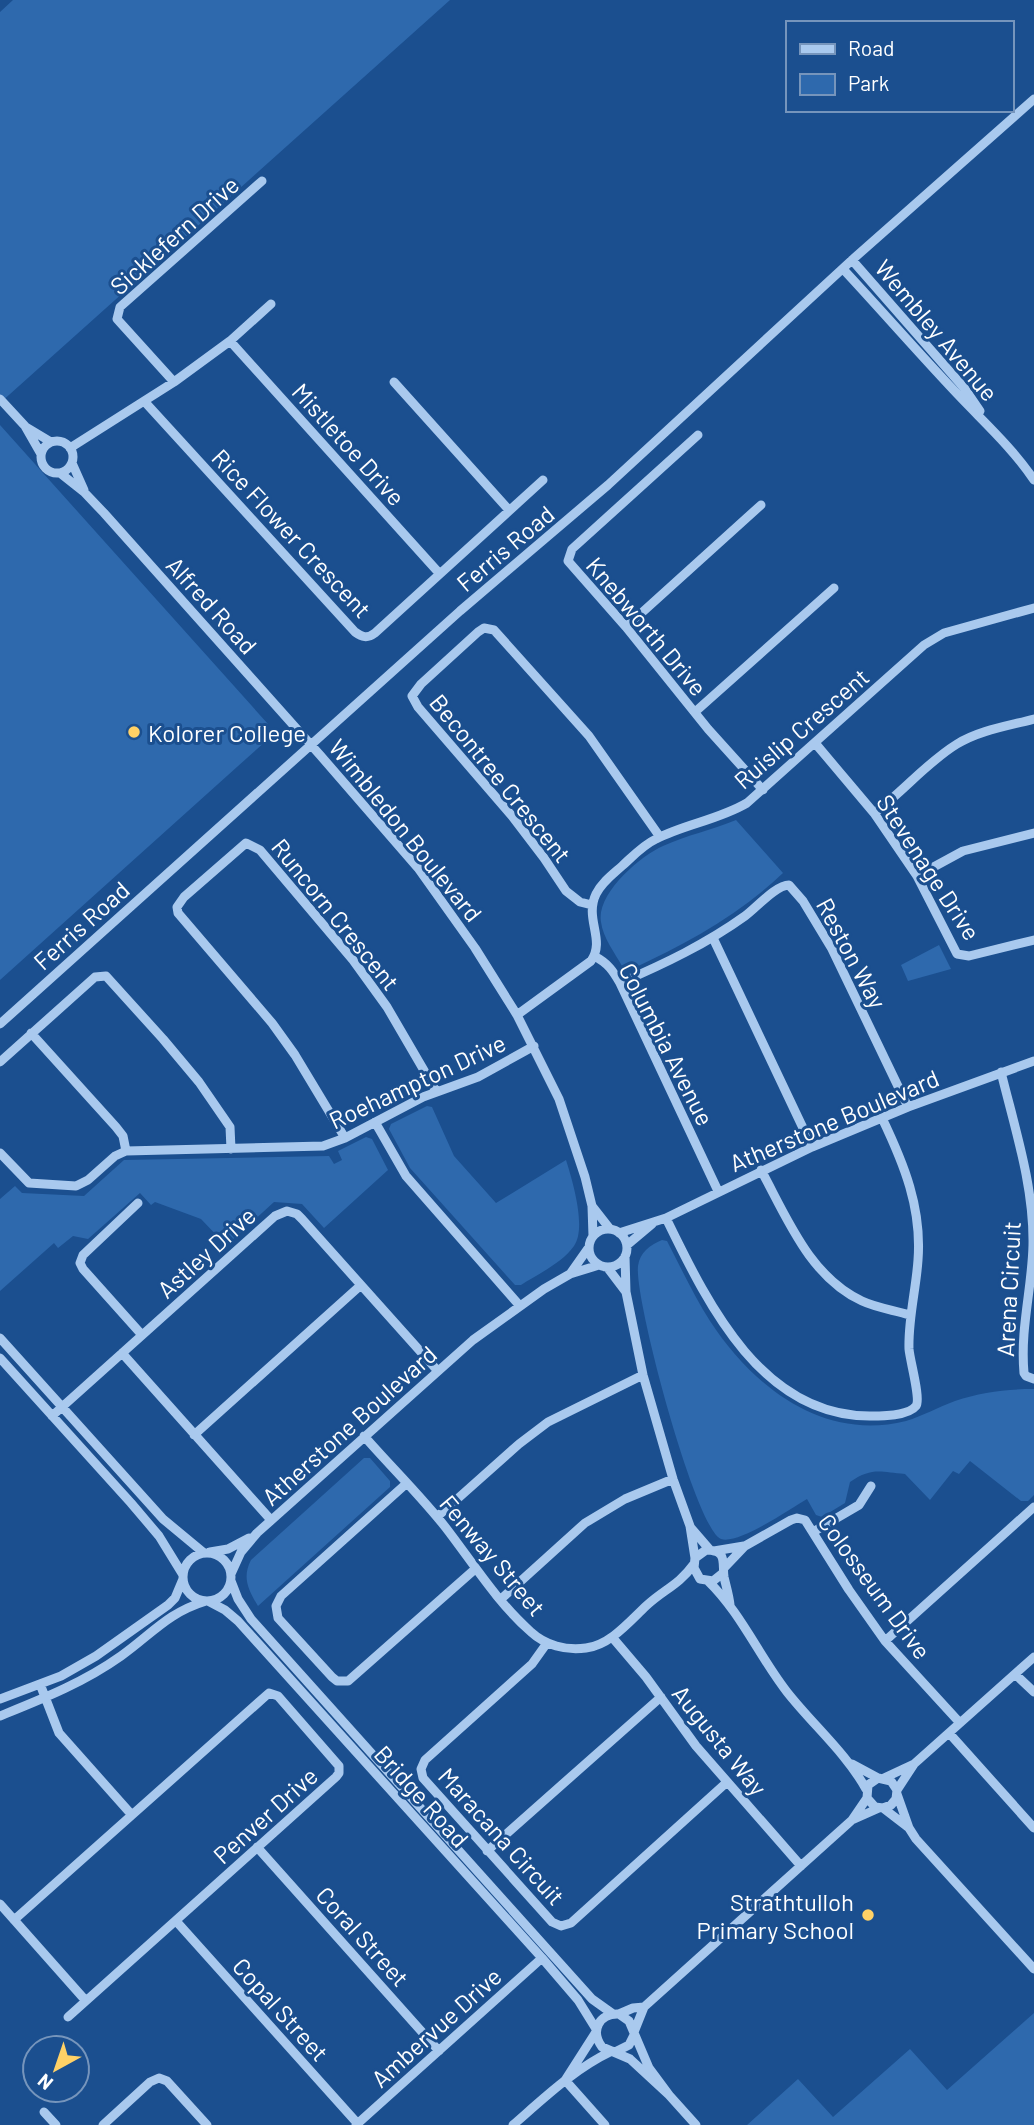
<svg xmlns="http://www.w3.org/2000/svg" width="1034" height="2125" font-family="Barlow,sans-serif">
<rect width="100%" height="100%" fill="#1b4f8f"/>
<path fill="#2e69ad" d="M13,0h437l-450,403v-391z
M0,425l268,299 -1,16 -267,240z
M736,820l47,53c-45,43 -96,70 -151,96l-10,-3c-7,-13 -19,-28 -21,-44 -5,-28 39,-66 62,-76 24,-11 49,-16 73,-26z
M939,945l12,24 -43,12 -7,-16z
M427,1106l5,1 22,49 42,47 70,-43c6,19 21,68 8,86 -12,17 -36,28 -53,39h-6l-105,-117 -21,-39 2,-5z
M366,1137l6,2 16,31 -64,58 -22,-24 -28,-2 -43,39 -5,-5 -5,4 -20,-21 -46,-17 -4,3 -11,-12 -52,46 -15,-3 -15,12 -4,-5 -54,48v-92l15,-13 7,7 62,3 40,-36 205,-4 5,8 8,-4 -4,-9z
M662,1240l5,1c14,27 27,55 43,80 43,66 113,121 196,100 17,-5 32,-14 49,-20 26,-9 52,-12 79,-12v106l-6,6h-7l-51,-40 -11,13 -6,-3 -23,29 -25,-26c-25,-2 -33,-7 -55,8l-5,21 -23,14 -6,-2 -9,-16c-17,10 -69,46 -86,40 -25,-9 -87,-240 -83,-273 2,-14 12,-21 24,-26z
M364,1458h6l20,23v6l-132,119c-10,-16 -16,-29 -7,-46z
M1034,2013v112h-287l51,-46 35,38 77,-68 37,41z"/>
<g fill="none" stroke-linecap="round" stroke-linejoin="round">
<path stroke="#a9c9ee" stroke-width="9" d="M852,260l113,129 15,22
M843,269c40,43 79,88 120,131 26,27 50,49 71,80
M230,341l209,232
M174,382l-57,-63 3,-12 142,-126
M394,382l115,128
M0,399l25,27 16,28
M144,401l211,231c7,5 12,7 20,1l168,-153
M26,427l25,15
M698,435l-126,114 -4,12 58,66 82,102 55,61
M41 457a16 16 0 1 1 32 0a16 16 0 1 1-32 0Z
M70,448l104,-66 56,-41 41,-37
M72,463l12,27
M60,473l24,19 20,21 216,242 98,113 57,80 42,67 42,84 26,78 7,29 1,30
M626,627l135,-122
M695,712l139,-124
M815,743l59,70 43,63 40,78 12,2 65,-16
M874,813c29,-21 52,-50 83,-69 23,-14 51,-18 77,-25
M917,876l46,-25 71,-18
M592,905l-12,-3 -14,-11 -22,-33 -32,-42 -94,-109 -6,-11 9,-12 57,-52 6,-4 10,2 95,106 71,101
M713,938l99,209
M594,956c14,7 19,15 26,27l98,208
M620,983c44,-19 86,-39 125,-67 11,-8 31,-31 44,-31l14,16 29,48 76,158
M517,1015l74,-54c15,-21 -7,-42 5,-67 6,-12 17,-20 26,-28 10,-9 21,-21 34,-27 29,-15 62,-19 91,-36l177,-158 20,-12 90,-25
M0,1024l460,-413 148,-126 244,-225 182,-161
M31,1033l85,94 7,9 3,15
M0,1062l95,-85 11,-1 57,63 36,43 31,45 1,22
M1001,1072c14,57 33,114 32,173 -1,44 -13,83 -9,128l2,3 8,3
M375,1122l31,54 114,130
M345,1138l-50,-83 -23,-32 -94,-110 -1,-6 7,-10 62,-54 14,7 93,110 34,47 49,84
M0,1153l29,30 47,3 12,-6 27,-24 11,-5 197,-5 22,-8 78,-41 55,-20 56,-31
M761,1170c26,48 49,107 101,131 15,7 32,9 48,14
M138,1203l-55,52 -3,8 3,6 59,66
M592,1206l18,23
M666,1218c41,84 95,199 205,198 11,0 37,0 45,-10 5,-7 -6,-45 -7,-57 -1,-30 7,-59 9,-89 4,-52 -14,-96 -36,-142
M589 1248a19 19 0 1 1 38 0a19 19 0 1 1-38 0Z
M619,1233l47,-15 146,-71 96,-40 126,-46
M627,1245l25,-21
M625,1256l1,36 17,83 30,104 17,47 5,32
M607,1267l19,25
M570,1274l19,-27
M0,1338l163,181 41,34
M122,1353l149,167
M0,1358l131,145 28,33 24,39
M52,1416l223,-200 12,-5 10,3 5,5 135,151
M194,1435l167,-150
M364,1436c27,31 57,60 82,92 27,35 51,74 85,104 14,13 35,19 55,16 24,-3 43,-26 60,-42 18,-17 32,-20 48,-42
M407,1483l-126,113 -5,10 2,12 54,59 5,4h11l127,-112
M437,1517l82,-73 29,-22 95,-47
M691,1528l19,22
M813,1532l46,-27 12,-19
M714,1551l30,-5
M210,1552l18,-3 21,-11
M183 1577a24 24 0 1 1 48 0a24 24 0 1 1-48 0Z
M725,1567l20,-21 46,-26 6,-2 8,2 44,70 36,51 75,82
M723,1573l-10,8 -13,-2 -6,-11 1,-10 11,-8c22,0 16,13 18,27 2,9 5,18 6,28
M231,1574l10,-22 16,-19 216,-193 71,-51 26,-15 29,-9
M231,1581l7,18 13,20 341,380 21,15
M708,1581c33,32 51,75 79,111 26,33 59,61 79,97
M501,1599l84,-76 40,-24 48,-20
M208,1601l17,9 13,11 304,337 36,42 18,29
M612,1637l34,40 50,69 105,120
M885,1641l149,-134
M547,1643l-15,21 -107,96 -4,9 2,9 129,144 9,4 10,-3 155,-140
M1015,1674l19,18
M40,1684l19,49 72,81
M0,1699l61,-23 35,-20 72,-51 7,-7 8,-19
M0,1716c42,-17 83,-33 121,-60 31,-22 46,-43 85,-55
M949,1733l85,95
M852,1764l26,14
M884,1778l30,-14
M897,1790l-6,-9 -13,-3 -10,7 -1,13 8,9 8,1 8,-3 5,-6 1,-9 17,-26 120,-107
M897,1794l12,34 7,11 118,130
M883,1808l26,20
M852,1820l27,-12
M257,1847l182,204
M487,1851l174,-154
M0,1904l86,97
M14,1920l255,-227 9,3 61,70v7l-3,4 -268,240
M176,1921l182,203
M619,2014l14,-6 11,-1
M634,2032l10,-25 208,-187 15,-22
M615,2052l14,-7 5,-10
M566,2079l30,-47
M565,2080l40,45
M669,2095l-20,-27 -20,-47 -10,-7c-20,-1 -29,17 -17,33l28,12 39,36 27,30
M44,2112l12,13
M103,2125l47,-43 9,-4 8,3 40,44
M356,2125l186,-167
M513,2125c31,-27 61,-56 99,-74"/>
</g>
<g fill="#ffd166" stroke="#1b4f8f" stroke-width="2.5">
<circle cx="134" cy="732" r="7"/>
<circle cx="868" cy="1915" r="7"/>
</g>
<g text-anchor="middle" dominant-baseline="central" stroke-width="6" stroke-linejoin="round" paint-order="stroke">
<g font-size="24" fill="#fff" stroke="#1b4f8f">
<text transform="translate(174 235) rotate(-42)">Sicklefern Drive</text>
<text transform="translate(937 330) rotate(50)">Wembley Avenue</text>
<text transform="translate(349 444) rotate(48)">Mistletoe Drive</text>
<text transform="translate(292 533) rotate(47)">Rice Flower Crescent</text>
<text transform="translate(505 548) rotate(-40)">Ferris Road</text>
<text transform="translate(212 605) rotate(48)">Alfred Road</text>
<text transform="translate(647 626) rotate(50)">Knebworth Drive</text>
<text transform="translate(801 728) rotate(-41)">Ruislip Crescent</text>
<text transform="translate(501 778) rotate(51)">Becontree Crescent</text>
<text transform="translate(406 830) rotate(51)">Wimbledon Boulevard</text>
<text transform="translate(929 867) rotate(57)">Stevenage Drive</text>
<text transform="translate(336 914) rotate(51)">Runcorn Crescent</text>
<text transform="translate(81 925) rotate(-42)">Ferris Road</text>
<text transform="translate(852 953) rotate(62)">Reston Way</text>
<text transform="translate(667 1044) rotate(63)">Columbia Avenue</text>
<text transform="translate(417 1081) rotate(-25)">Roehampton Drive</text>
<text transform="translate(834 1120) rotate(-23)">Atherstone Boulevard</text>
<text transform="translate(206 1252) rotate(-42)">Astley Drive</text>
<text transform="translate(1008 1289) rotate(-87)">Arena Circuit</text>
<text transform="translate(349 1425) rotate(-42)">Atherstone Boulevard</text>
<text transform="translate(493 1555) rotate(50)">Fenway Street</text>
<text transform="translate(875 1586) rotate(54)">Colosseum Drive</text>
<text transform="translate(720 1740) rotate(51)">Augusta Way</text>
<text transform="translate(422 1796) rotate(48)">Bridge Road</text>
<text transform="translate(265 1815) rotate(-42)">Penver Drive</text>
<text transform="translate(502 1836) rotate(48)">Maracana Circuit</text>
<text transform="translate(363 1936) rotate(48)">Coral Street</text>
<text transform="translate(281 2009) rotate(48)">Copal Street</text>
<text transform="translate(436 2027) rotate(-42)">Ambervue Drive</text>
</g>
<g font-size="24" fill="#fff" stroke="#1b4f8f" text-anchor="start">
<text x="148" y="732">Kolorer College</text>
<text x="854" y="1901" text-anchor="end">Strathtulloh<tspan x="854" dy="28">Primary School</tspan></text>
</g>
</g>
<rect x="786" y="21" width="228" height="91" fill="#1b4f8f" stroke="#7695bc" stroke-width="2"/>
<rect x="800" y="44" width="35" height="10" fill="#a9c9ee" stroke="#7695bc" stroke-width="2"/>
<text x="848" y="56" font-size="21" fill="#ffffff">Road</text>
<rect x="800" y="74" width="35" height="21" fill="#2e69ad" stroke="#7695bc" stroke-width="2"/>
<text x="848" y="91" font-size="21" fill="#ffffff">Park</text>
<g transform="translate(56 2069) rotate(220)"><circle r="33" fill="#1b4f8f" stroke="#7695bc" stroke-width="2"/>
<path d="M0-5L12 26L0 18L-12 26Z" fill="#ffd166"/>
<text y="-10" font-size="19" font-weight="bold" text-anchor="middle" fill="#ffffff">N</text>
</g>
</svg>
